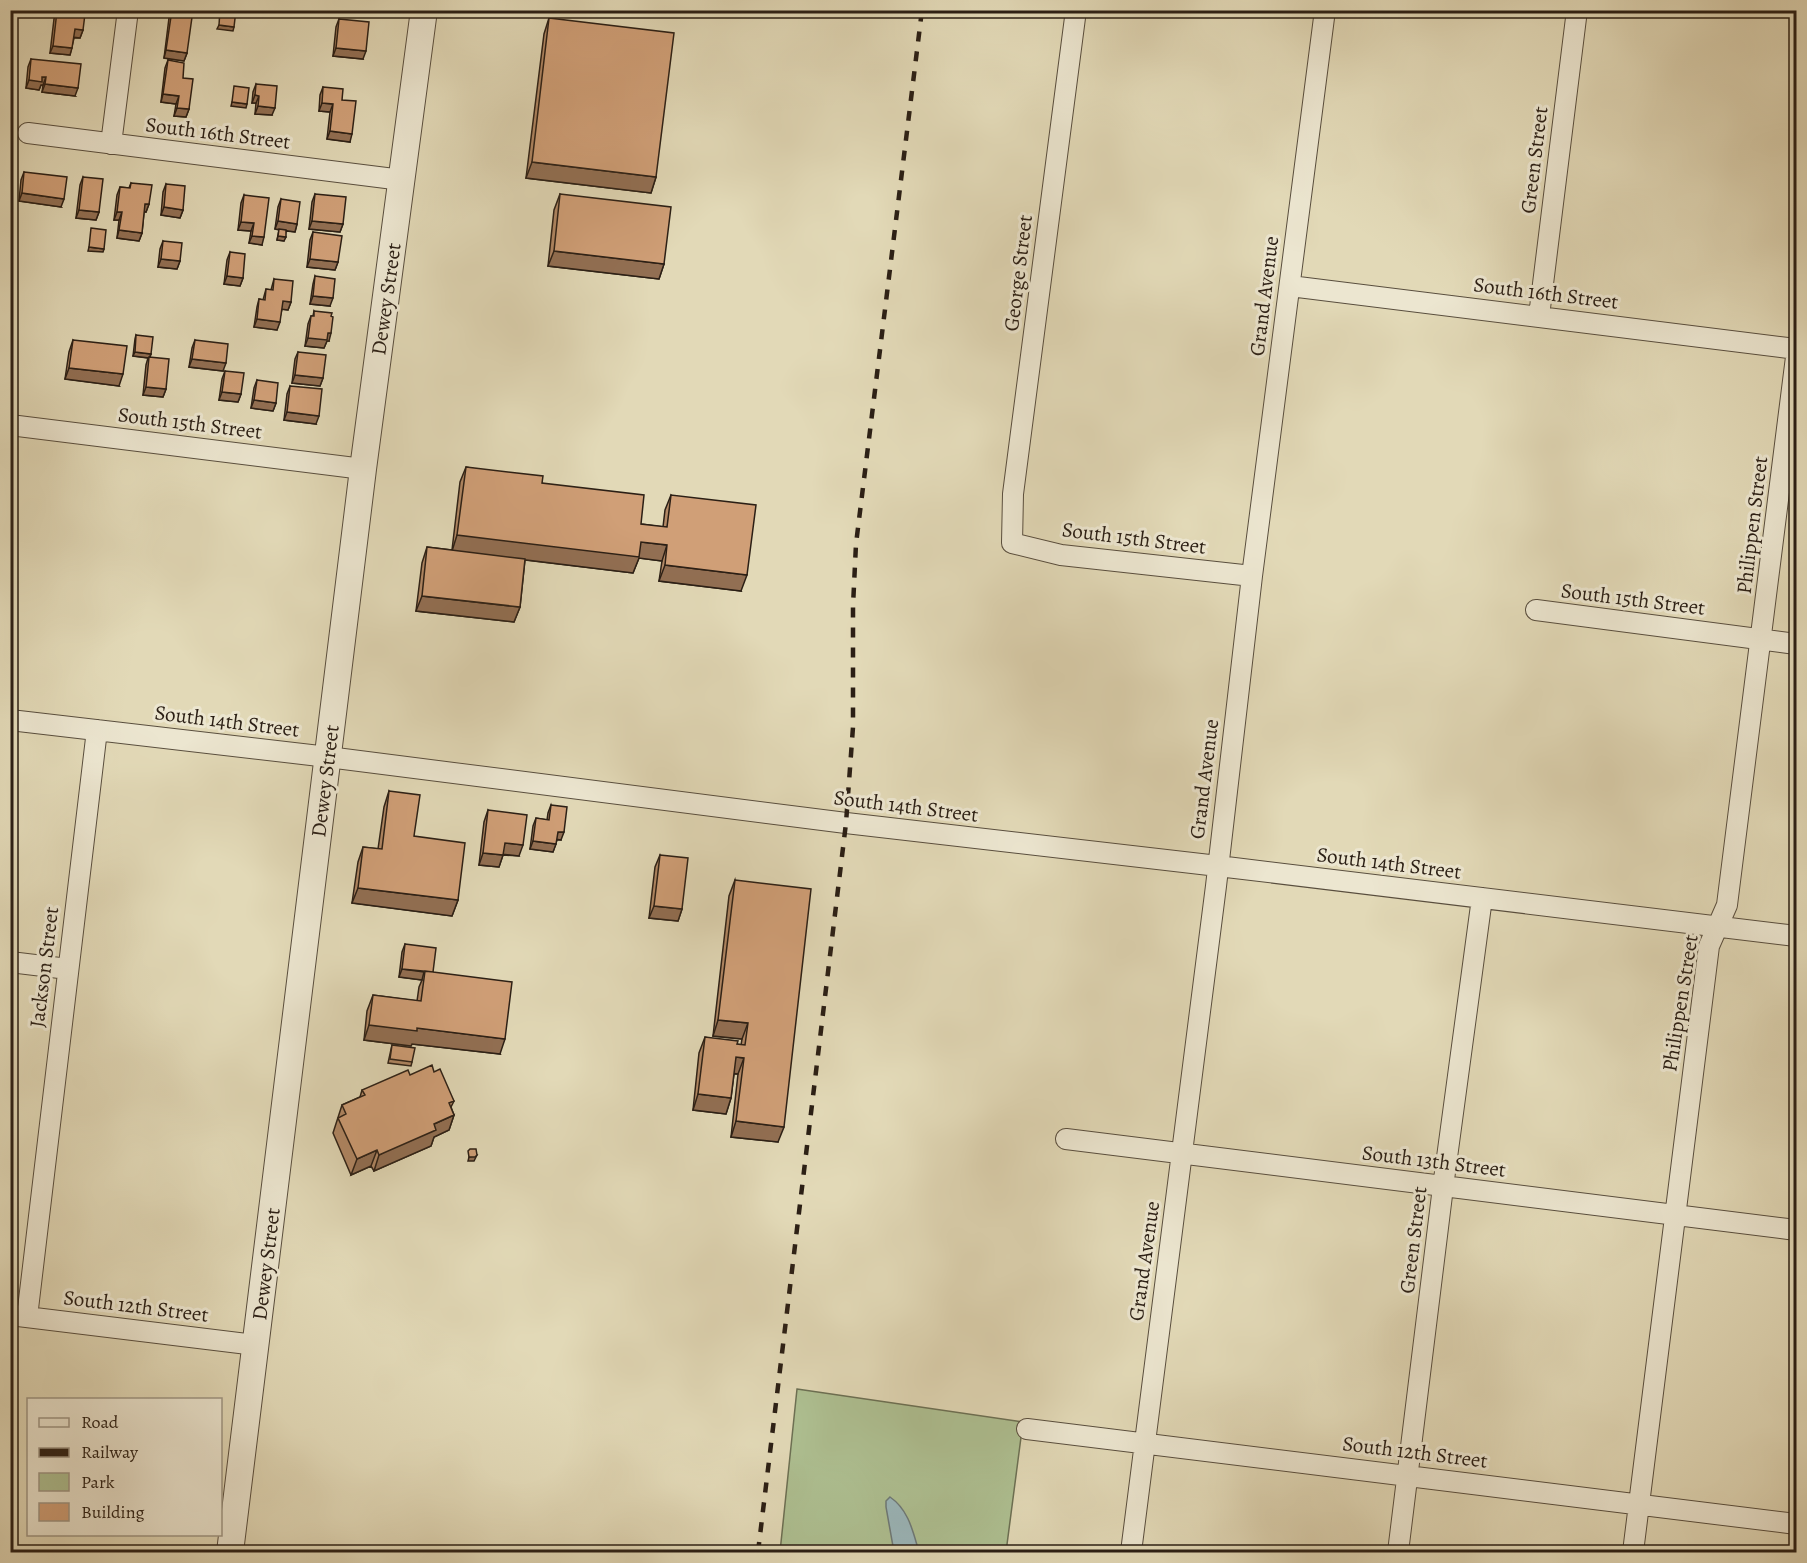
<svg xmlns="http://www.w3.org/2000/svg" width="1807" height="1563" font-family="Alegreya,serif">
<rect width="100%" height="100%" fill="#e2d9b7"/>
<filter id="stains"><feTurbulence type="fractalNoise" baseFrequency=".00333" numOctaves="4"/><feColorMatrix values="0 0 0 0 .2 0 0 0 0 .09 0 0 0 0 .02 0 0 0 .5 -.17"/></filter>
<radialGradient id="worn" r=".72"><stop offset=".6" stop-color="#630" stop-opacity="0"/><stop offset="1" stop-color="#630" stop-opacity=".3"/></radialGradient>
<path fill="#aec092" stroke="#6c7054" stroke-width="1.5" d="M797,1389l226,33 -17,130h-226z"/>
<path fill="#9bb7bb" stroke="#6e7a79" stroke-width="1.5" d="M890,1497c19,13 23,35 29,55h-25l-8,-45v-6z"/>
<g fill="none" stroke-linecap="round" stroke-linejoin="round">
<g stroke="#594e3e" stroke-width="22">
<path id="minor" d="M1076,10l-63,484 -1,49 49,12 191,21
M28,133l374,47
M111,144l17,-134
M1290,286l506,63
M1539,316l38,-306
M10,425l353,44
M1536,610l260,34
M10,720l318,37 518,66 372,43 578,70
M10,962l58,7
M1066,1139l730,91
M10,1315l246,30
M27,1317l70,-587
M1027,1429l769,95
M1131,1552l85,-666 36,-310 73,-566
M1398,1552l45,-365 39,-289
M1633,1552l76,-606 18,-41 69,-548"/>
</g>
<g stroke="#594e3e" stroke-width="28">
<path id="tertiary" d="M230,1552l133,-1083 61,-459"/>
</g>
<use href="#minor" stroke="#ece6d0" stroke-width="20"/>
<use href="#tertiary" stroke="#ece6d0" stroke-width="26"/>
<path stroke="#2b1f15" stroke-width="4.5" stroke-dasharray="10 10" stroke-linecap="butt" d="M758,1552l88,-729 7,-96v-121l3,-62 66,-534"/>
</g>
<path fill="#b38966" stroke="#2b1f15" stroke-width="1.5" d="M170,10h2l15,43 -3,8 -20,-3z
M57,11l26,19 -3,8h-6l-4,17 -20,-2 4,-34z
M549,18l107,159 -5,16 -125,-15 18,-144z
M339,19l24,40 -30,-3 3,-29z
M31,59l44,37 -33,-4 1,-7h-2l-2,5 -13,-2 2,-21z
M168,60l15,18 6,31 -3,8 -12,-1 2,-12 -15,-2 4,-34z
M256,84l16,31 -17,-1 1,-11h-4l1,-11z
M323,87l19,13 8,42 -23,-3 3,-27 -11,-1 1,-16z
M24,172l37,35 -42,-6 2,-21z
M83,177l16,35 -3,8 -20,-2 4,-33z
M131,183l18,21 -3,8h-2l-2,21 -3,8 -22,-3 2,-18h-5l3,-25 3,-8 9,1z
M166,184l17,26 -3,8 -19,-3 2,-23z
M315,194l28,30 -3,8 -31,-3 3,-27z
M560,194l104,70 -5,15 -111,-13 6,-56z
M244,195l18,50 -13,-2 2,-12 -13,-1 3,-27z
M281,199l16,25 -2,8 -9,-1 -2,10 -7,-1 2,-10 -4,-1 3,-22z
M313,232l25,30 -3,8 -28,-3 3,-27z
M163,241l17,20 -3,8 -19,-2 2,-18z
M230,252l13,26 -3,8 -16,-2 3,-24z
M315,276l15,30 -20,-2 3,-20z
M274,279l17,23 -3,8 -6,-1 -5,21 -23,-3 3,-20 2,-8 4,1 3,-11 5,1z
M314,311l15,30h-2l-3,7 -19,-2 3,-22 3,-8h2z
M136,335l15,19 -1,3 16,32 -3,8 -20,-2 3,-30 2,-7 -15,-2 2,-17z
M73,340l46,46 -54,-7 4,-27z
M195,340l28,31 -34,-4 3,-19z
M298,352l25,26 -3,8 -28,-3 3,-24z
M225,371l16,23 -3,8 -19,-2 3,-21z
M257,380l19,23 -3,8 -22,-3 3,-20z
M290,386l26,38 -32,-4 3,-26z
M466,467l76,16 99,41 22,3 2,-17 6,-15 70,96 -82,-10 3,-20 -23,-3 -6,15 -108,-13 -5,47 -6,15 -98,-11 6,-48 5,-16 25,3 8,-68z
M389,791l25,45 44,64 -6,16 -100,-13 6,-41 5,-15 15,2 6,-42z
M551,805l10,35h-4l-4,12 -23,-3 3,-23 3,-8 11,2 1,-7z
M488,810l31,46 -16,-1 -4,12 -20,-2 5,-43z
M660,855l22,54 -4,12 -29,-3 6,-51z
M735,880l43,262 -47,-5 7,-63h-4l-3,24 -5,16 -33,-4 6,-57 6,-16 36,8 1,-6 -29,-3 16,-140z
M405,944l28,28 67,82 -88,-10 -1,2 -47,-6 3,-29 6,-16 44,6 2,-14 3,-7 -23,-3 3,-25z
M392,1045l20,17 -1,4 -23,-3z
M434,1072l20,29 -3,6 3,8 -5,15 -15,7 -3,9 -57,25 -3,-5 -20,9 -18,-42 9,-28 18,-8 2,-7z"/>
<path fill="#926f53" stroke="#2b1f15" stroke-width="1.5" d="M346,10h24l-1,3z
M219,25l15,2 -1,4 -16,-2z
M75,29l8,1 -3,8 -8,-1z
M53,46l19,2 -2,7 -20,-2z
M336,48l30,3 -3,8 -30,-3z
M166,50l21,3 -3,8 -20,-3z
M42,77h4l-3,8h-2l-2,5 -13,-2 3,-8z
M45,84l33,4 -3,8 -33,-4z
M163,94l16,2 -3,8 -15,-2z
M255,95l4,1 -3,7h-4z
M232,102l15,2 -1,4 -15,-2z
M322,103l11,1 -3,8 -11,-1z
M258,106l17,2 -3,7 -17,-1z
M177,108l12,1 -3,8 -12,-1z
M330,131l22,3 -2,8 -23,-3z
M532,162l124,15 -5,16 -125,-15z
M22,193l42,6 -3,8 -42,-6z
M145,204h4l-3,8 -4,-1z
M164,207l19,3 -3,8 -19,-3z
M79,210l20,2 -3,8 -20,-2z
M117,212h5l-3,8h-5z
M278,221l19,3 -2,8 -20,-3z
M312,221l31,3 -3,8 -31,-3z
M241,222l13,1 -3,8 -13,-1z
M119,230l23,3 -3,8 -22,-3z
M252,236l12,1 -2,8 -13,-2z
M278,236l8,1 -2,4 -7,-1z
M89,247l15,2 -1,3 -15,-1z
M554,251l110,13 -5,15 -111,-13z
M161,259l19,2 -3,8 -19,-2z
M310,259l28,3 -3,8 -28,-3z
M227,276l16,2 -3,8 -16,-2z
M313,296l20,2 -3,8 -20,-2z
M283,301l8,1 -3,8 -8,-1z
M257,319l23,3 -3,8 -23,-3z
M328,333h3l-2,8h-2l-3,7 -19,-2 3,-8z
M135,352l16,2 -2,4 -16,-2z
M192,359l34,4 -3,8 -34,-4z
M69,368l54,6 -4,12 -54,-7z
M295,375l28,3 -3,8 -28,-3z
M146,387l20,2 -3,8 -20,-2z
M222,392l19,2 -3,8 -19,-2z
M254,400l22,3 -3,8 -22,-3z
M287,412l32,4 -3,8 -32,-4z
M457,535l184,7 26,3 -5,16 -23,-3 -6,15 -181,-22z
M665,565l82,10 -6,16 -82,-10z
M422,596l98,11 -6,15 -98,-11z
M558,832h6l-3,8 -6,-1z
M533,841l23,3 -3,8 -23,-3z
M505,843l18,2 -4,11 -19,-2z
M483,853l20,2 -4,12 -20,-2z
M358,888l100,12 -6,16 -100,-13z
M654,906l28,3 -4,12 -29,-3z
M402,969l22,3 -2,8 -23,-3z
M718,1020l30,3 -6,16 -29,-3z
M369,1025l48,3 88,11 -5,15 -88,-10 -1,2 -47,-6z
M736,1057l8,1 -6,16 -8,-1z
M698,1094l33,4 -5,16 -33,-4z
M454,1115l-5,15 -15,7 -3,9 -57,25 5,-16 55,-31z
M736,1121l48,6 -6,15 -47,-5z
M377,1150l-6,16 -20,9 6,-16z
M477,1155l-3,6h-6l1,-4z"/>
<path fill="#d09f77" stroke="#2b1f15" stroke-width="1.5" d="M172,10h21l-6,43 -21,-3z
M220,10h16l-2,17 -15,-2z
M57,11l28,3 -2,16 -8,-1 -3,19 -19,-2z
M549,18l125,15 -18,144 -124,-15z
M339,19l30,3 -3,29 -30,-3z
M31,59l50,5 -3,24 -33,-4 1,-7h-4v5l-13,-2z
M168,60l16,3 -1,15 10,1 -4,30 -12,-1 2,-12 -16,-2z
M256,84l21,2 -2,22 -17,-2 1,-10 -4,-1z
M234,86l15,2 -2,16 -15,-2z
M323,87l20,2 -1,11 14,1 -4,33 -22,-3 3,-27 -11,-1z
M24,172l43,5 -3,22 -42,-6z
M83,177l20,2 -4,33 -20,-2z
M131,183l21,2 -3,19h-4l-3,29 -23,-3 3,-18h-5l3,-25 10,1z
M166,184l19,2 -2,24 -19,-3z
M315,194l31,3 -3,27 -31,-3z
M560,194l111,13 -7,57 -110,-13z
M244,195l25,3 -5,39 -12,-1 2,-13 -13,-1z
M281,199l19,3 -3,22 -19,-3z
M91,228l15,2 -2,19 -15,-2z
M279,229l7,1v7l-8,-1z
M313,232l29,4 -4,26 -28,-3z
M163,241l19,2 -2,18 -19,-2z
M230,252l15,2 -2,24 -16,-2z
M315,276l20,3 -2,19 -20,-2z
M274,279l19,2 -2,21 -8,-1 -3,21 -23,-3 2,-20 6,1 1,-11 7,1z
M314,311l18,2 -1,3 2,1 -2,16h-3l-1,7 -19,-2 3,-22h3z
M136,335l17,2 -2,17 -16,-2z
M73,340l54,6 -4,28 -54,-6z
M195,340l33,4 -2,19 -34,-4z
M298,352l28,3 -3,23 -28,-3z
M149,357l20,2 -3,30 -20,-2z
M225,371l19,2 -3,21 -19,-2z
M257,380l21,3 -2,20 -22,-3z
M290,386l32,3 -3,27 -32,-4z
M466,467l77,9 -1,7 102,12 -3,29 26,3 4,-32 85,10 -9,70 -82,-10 2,-20 -26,-3 -2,15 -182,-22z
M427,547l98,12 -5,48 -98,-11z
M389,791l31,4 -6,41 51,7 -7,57 -100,-12 5,-41 19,2z
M551,805l16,2 -3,25h-6l-2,12 -23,-3 3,-23 13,2z
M488,810l39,5 -4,30 -18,-2 -2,12 -20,-2z
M660,855l28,3 -6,51 -28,-3z
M735,880l76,9 -27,238 -48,-6 8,-63 -8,-1 -5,41 -33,-4 7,-57 33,4 -1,3 8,1 3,-22 -30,-3z
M405,944l31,4 -3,24 -31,-3z
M425,971l87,11 -7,57 -88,-11v3l-48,-6 4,-30 48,6z
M392,1045l23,3 -3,14 -22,-3z
M432,1065l2,7 6,-3 14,32 -5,2 5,12 -20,9 2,6 -57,25 -2,-5 -20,9 -19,-41 8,-4 -4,-9 23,-10 -3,-5 46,-20 2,5z
M470,1149h6l1,6 -2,2h-6l-1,-6z"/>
<g text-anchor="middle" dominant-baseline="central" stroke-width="6" stroke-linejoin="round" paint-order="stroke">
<g font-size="21" fill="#2b1f15" stroke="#ece6d0">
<text transform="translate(218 133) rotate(7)">South 16th Street</text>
<text transform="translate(1534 160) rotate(-83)">Green Street</text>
<text transform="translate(1018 273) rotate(-83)">George Street</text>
<text transform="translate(1546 293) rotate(7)">South 16th Street</text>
<text transform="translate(1264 296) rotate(-83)">Grand Avenue</text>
<text transform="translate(386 299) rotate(-82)">Dewey Street</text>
<text transform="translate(190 423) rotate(7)">South 15th Street</text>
<text transform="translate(1752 525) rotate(-83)">Philippen Street</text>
<text transform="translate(1134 538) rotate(7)">South 15th Street</text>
<text transform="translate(1633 599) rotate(7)">South 15th Street</text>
<text transform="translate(227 721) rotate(7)">South 14th Street</text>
<text transform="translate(1204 779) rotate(-83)">Grand Avenue</text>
<text transform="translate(325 781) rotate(-83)">Dewey Street</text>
<text transform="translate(906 806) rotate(7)">South 14th Street</text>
<text transform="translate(1389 863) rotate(7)">South 14th Street</text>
<text transform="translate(44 967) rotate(-83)">Jackson Street</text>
<text transform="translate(1680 1003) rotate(-81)">Philippen Street</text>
<text transform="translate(1434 1161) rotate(7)">South 13th Street</text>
<text transform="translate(1413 1240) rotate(-83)">Green Street</text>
<text transform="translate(1144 1261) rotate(-82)">Grand Avenue</text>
<text transform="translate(266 1264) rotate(-83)">Dewey Street</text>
<text transform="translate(136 1306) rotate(7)">South 12th Street</text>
<text transform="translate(1415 1452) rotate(7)">South 12th Street</text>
</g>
</g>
<rect width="1807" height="1563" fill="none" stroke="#e2d9b7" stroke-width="36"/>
<rect x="12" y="12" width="1783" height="1539" fill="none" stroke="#2b1f15" stroke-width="3"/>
<rect x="18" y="18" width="1771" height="1527" fill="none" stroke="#2b1f15" stroke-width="1.5"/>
<rect x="27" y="1398" width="195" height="138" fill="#ece6d0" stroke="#9f9685" stroke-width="1.5"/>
<rect x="39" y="1418" width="30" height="9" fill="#ece6d0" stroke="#9f9685" stroke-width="1.5"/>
<text x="81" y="1428" font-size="18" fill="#2b1f15">Road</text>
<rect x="39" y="1448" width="30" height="9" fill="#2b1f15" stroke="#9f9685" stroke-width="1.5"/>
<text x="81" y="1458" font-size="18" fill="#2b1f15">Railway</text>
<rect x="39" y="1473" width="30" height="18" fill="#aec092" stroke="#9f9685" stroke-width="1.5"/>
<text x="81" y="1488" font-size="18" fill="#2b1f15">Park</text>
<rect x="39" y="1503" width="30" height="18" fill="#d09f77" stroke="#9f9685" stroke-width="1.5"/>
<text x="81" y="1518" font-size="18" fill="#2b1f15">Building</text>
<rect width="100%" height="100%" filter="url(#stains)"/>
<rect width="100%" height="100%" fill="url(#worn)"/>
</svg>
